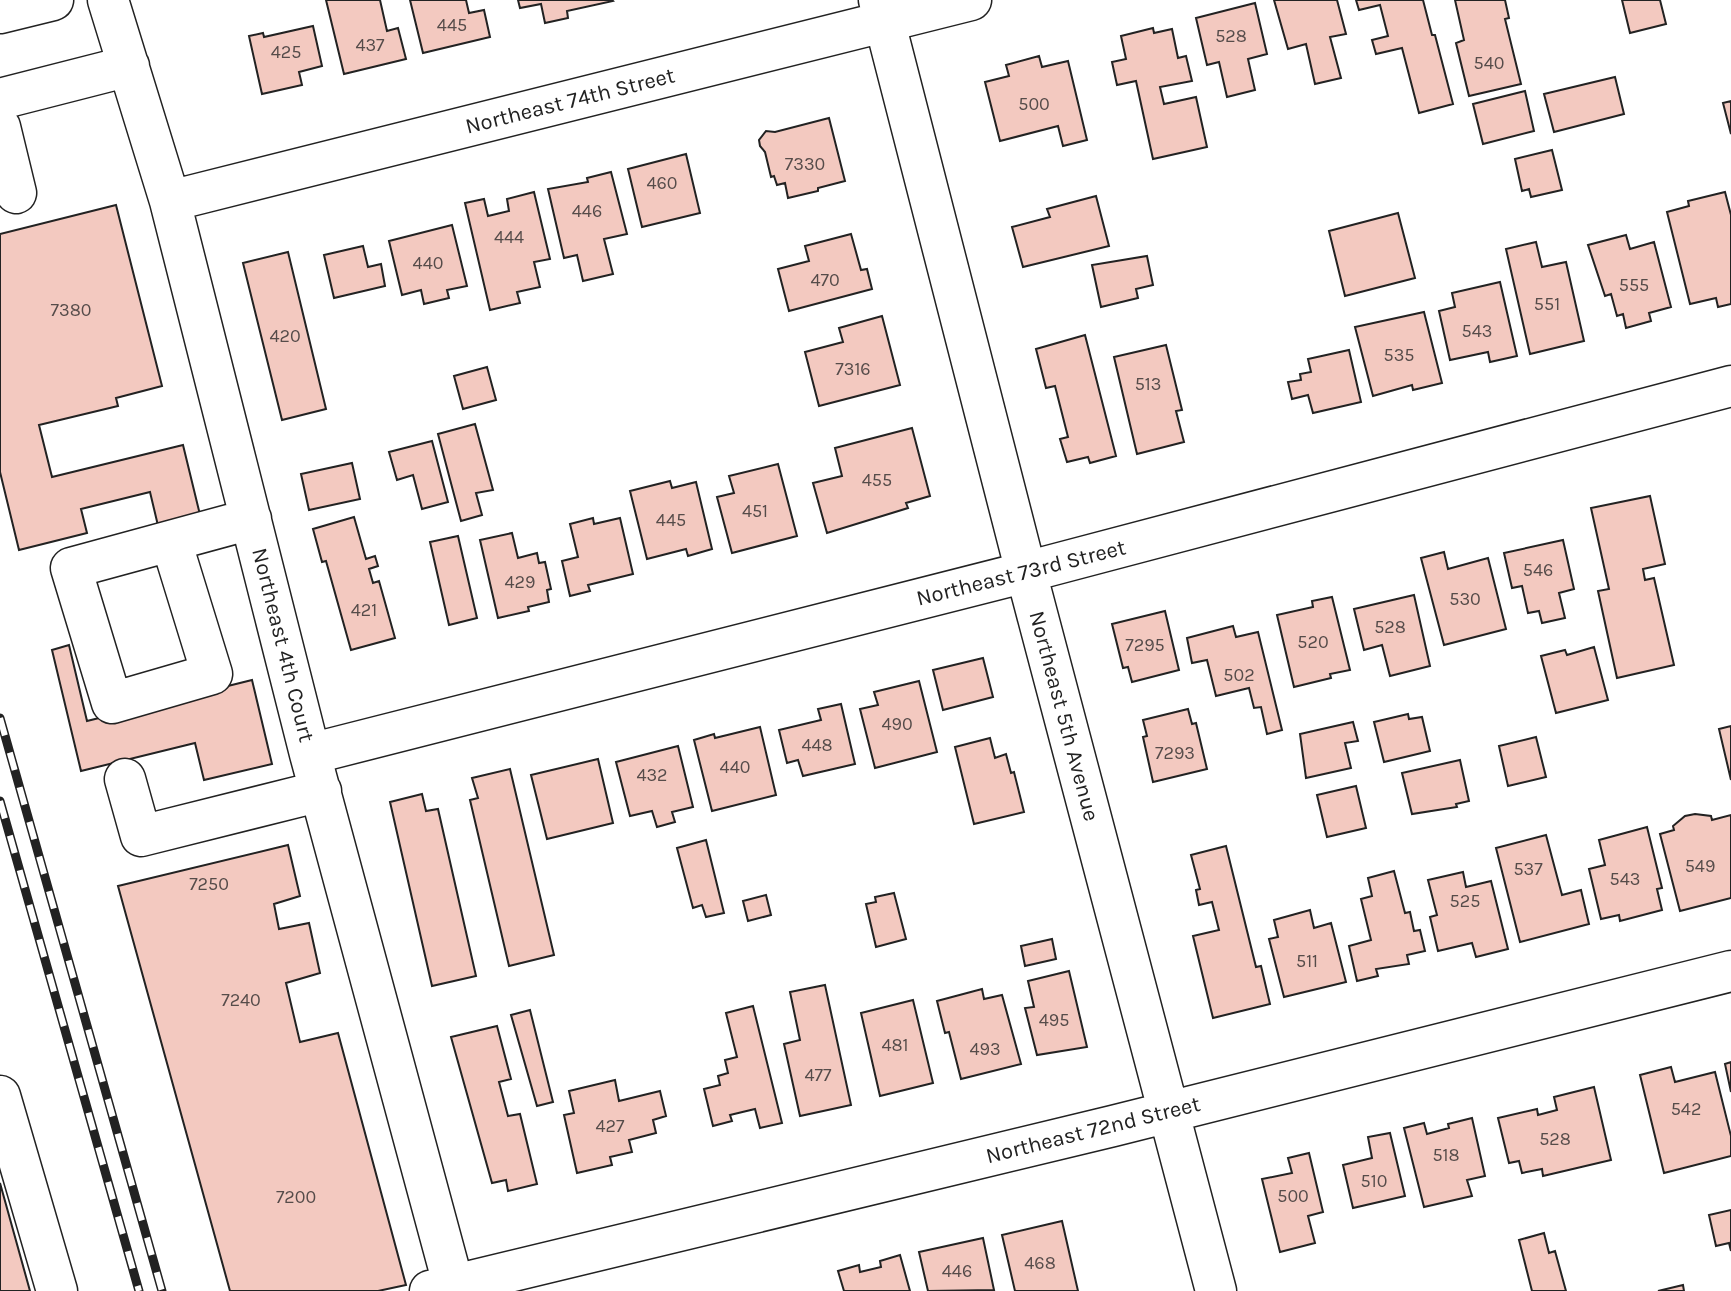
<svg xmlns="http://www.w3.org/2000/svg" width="1731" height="1291" font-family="Karla,sans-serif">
<rect width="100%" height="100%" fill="#fff"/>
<path fill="#f3c9c0" stroke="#222" stroke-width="2" d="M326,0h54l7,31 11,-3 8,31 -62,15z
M410,0h56l3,13 15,-3 6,27 -67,16z
M518,0h94l1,1 -46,10 1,7 -23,5 -4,-19 -21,4z
M1274,0h63l9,34 -16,3 11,41 -26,6 -9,-40 -18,5z
M1356,0h67l9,35h3l18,69 -34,9 -17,-65 -26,6 -4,-14 16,-4 -8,-31 -21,5z
M1455,0h50l4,18 -4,1 16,65 -52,12 -13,-53 8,-3z
M1622,0h38l6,24 -36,9z
M1255,3l12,51 -19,5 7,31 -28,7 -8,-35 -12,3 -11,-47z
M313,26l9,40 -23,6 3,13 -40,9 -13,-58 14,-3 1,4z
M1153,28l1,5 18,-4 6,29 8,-2 6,25 -32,6 4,17 32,-7 11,50 -54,12 -17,-78 -19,4 -5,-23 14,-3 -5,-23z
M1039,56l3,11 26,-6 19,79 -24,6 -5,-20 -58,15 -15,-59 24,-6 -3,-11z
M1615,77l9,37 -70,18 -10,-38z
M1525,91l9,40 -51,13 -10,-40z
M1731,101v33l-8,-31z
M829,118l16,63 -27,7v3l-30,7 -3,-15 -8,2 -3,-9 -3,1 -6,-25 -5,-6 -1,-6 7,-9 9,1z
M1552,150l10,40 -31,7 -2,-8 -7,2 -7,-32z
M686,154l14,59 -58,14 -14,-58z
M611,172l16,62 -23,5 9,35 -30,7 -6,-26 -13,3 -16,-69 40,-7 -1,-4z
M534,192l16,67 -16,3 6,25 -23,5 3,11 -30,7 -25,-107 19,-4 4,17 21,-5 -2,-12z
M1725,192l6,23v89l-13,3 -2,-9 -26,6 -23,-92 22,-6 -1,-5z
M1096,196l13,50 -86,21 -11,-40 38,-10 -3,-8z
M116,205l46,181 -46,12 2,8 -79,19 13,52 131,-32 19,78 -42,11 -10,-42 -69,17 6,24 -68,17 -19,-78v-238z
M1398,213l17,65 -70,18 -16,-65z
M452,225l15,61 -20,4 2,8 -25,6 -3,-14 -19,5 -13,-54z
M851,234l10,36 6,-1 5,20 -83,22 -11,-42 31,-8 -4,-15z
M1626,235l4,14 24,-7 17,65 -22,6 2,8 -25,7 -3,-14 -6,2 -6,-22 -6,2 -17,-51z
M1536,242l6,25 24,-5 18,79 -54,13 -24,-105z
M363,246l5,21 13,-3 4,22 -51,12 -10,-43z
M288,252l38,157 -44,11 -39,-157z
M1147,256l6,29 -17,4 2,9 -37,9 -9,-42z
M1500,282l17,74 -27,6 -2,-10 -38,8 -11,-49 16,-4 -3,-14z
M1424,312l18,71 -29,7 -1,-5 -39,11 -18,-69z
M882,316l18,69 -81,21 -14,-54 38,-10 -4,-14z
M1085,335l31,121 -26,7 -2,-6 -21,5 -7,-23 8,-2 -13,-51 -9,2 -10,-39z
M1166,345l16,65 -6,1 8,31 -47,12 -23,-97z
M1349,350l12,52 -48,11 -5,-18 -16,4 -4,-17 13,-2 -1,-6 11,-2 -3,-13z
M487,367l9,33 -33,9 -9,-33z
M475,424l18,66 -17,3 6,22 -21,6 -23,-87z
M912,428l18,68 -24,7 2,5 -81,25 -14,-50 29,-7 -7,-28z
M432,441l16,61 -26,7 -9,-34 -16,5 -8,-28z
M352,463l8,36 -51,11 -8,-36z
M778,464l19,72 -65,17 -15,-56 17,-4 -5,-17z
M670,481l2,7 24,-6 16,67 -24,7 -2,-7 -39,10 -17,-68z
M1650,496l15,68 -22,5 2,11 9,-2 20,87 -57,13 -19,-87 11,-2 -18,-81z
M354,517l12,42 9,-3 3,10 -9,3 4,14 6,-2 16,57 -44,12 -25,-89 -4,1 -9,-33z
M593,518l1,6 26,-6 13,56 -45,11 2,6 -20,5 -8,-35 16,-4 -8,-33z
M512,533l6,25 19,-5 2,10 6,-1 6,27 -4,1 2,12 -21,5 1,4 -31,7 -18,-78z
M458,536l19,82 -28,7 -19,-83z
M1563,540l11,49 -15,4 6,25 -23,5 -3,-12 -11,2 -6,-27 -10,2 -8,-35z
M1444,552l4,17 40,-11 18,71 -62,16 -23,-87z
M1414,595l16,71 -40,10 -8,-31 -18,5 -10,-41z
M1332,597l18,73 -20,4 1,4 -37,9 -17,-72 36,-8 -1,-6z
M1165,611l14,59 -47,12 -4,-15 -5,1 -11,-44z
M1233,626l3,11 22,-5 24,98 -15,4 -6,-27 -7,1 -5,-20 -33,8 -9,-36 -15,3 -5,-25z
M69,645l18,76 165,-41 20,84 -68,16 -9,-37 -114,28 -29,-121z
M1594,647l14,53 -52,13 -15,-57 24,-6 2,5z
M983,658l10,39 -50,13 -10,-40z
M919,681l18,71 -62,16 -15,-59 18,-4 -4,-13z
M841,704l14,60 -52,12 -5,-16 -11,3 -8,-33 42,-10 -3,-11z
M1188,709l4,15 4,-1 11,46 -54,13 -10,-45 4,-1 -4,-16z
M1408,714l1,5 13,-2 8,34 -46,11 -10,-40z
M1353,722l5,19 -13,2 6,25 -45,10 -6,-44z
M1731,726v54l-12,-51z
M760,727l16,68 -64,16 -18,-71 20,-6 1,4z
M1536,737l10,40 -38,9 -9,-40z
M990,738l5,20 11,-4 5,19 3,-1 10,40 -50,12 -19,-77z
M678,746l15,61 -21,5 3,10 -18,5 -5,-16 -22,5 -14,-54z
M598,759l15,64 -66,16 -16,-64z
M1460,760l9,41 -13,3 1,3 -45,7 -10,-41z
M510,769l44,186 -45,11 -39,-166 8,-2 -6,-20z
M1356,786l10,42 -39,9 -10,-42z
M422,794l4,17 12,-2 38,167 -44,10 -42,-184z
M1695,814l16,2 1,4 19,-5v83l-51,13 -20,-77 14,-4 -1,-4 12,-10z
M1647,827l15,61 -5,1 5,21 -42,11 -1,-6 -18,4 -12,-50 16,-4 -6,-25z
M1546,835l16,60 19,-5 8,34 -69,18 -24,-94z
M706,840l18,73 -18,4 -4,-12 -9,3 -16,-60z
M288,845l12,51 -26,8 5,25 30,-6 11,50 -34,10 14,59 38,-9 68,252 -28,6h-148l-112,-405z
M1226,846l30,121 5,-1 9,38 -57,14 -20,-82 26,-6 -7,-28 -13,3 -3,-15 4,-1 -9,-34z
M1394,871l11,42 5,-1 4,19 6,-1 5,21 -18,4 2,9 -33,5 2,7 -21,5 -8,-35 22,-6 -10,-41 11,-3 -4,-18z
M1463,872l3,15 25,-6 17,68 -32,8 -4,-14 -34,8 -8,-34 7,-2 -9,-35z
M894,893l12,46 -30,8 -10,-43 10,-2 -1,-5z
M766,895l5,20 -23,6 -5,-20z
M1310,910l4,18 17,-5 15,59 -62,15 -15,-58 9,-2 -4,-17z
M1052,939l4,20 -31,7 -4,-20z
M1069,971l18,76 -50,8 -12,-47 9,-1 -6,-26z
M825,985l26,120 -51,11 -16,-72 16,-4 -10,-48z
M982,989l2,10 18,-4 19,69 -60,15 -12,-47 -4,1 -8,-32z
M913,1000l20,83 -53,13 -19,-83z
M753,1006l29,117 -22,5 -5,-19 -25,6 2,6 -19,5 -9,-37 16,-4 -2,-9 10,-3 -3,-13 12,-3 -11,-44z
M530,1010l23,92 -16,4 -26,-91z
M497,1026l14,53 -12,3 9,34 12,-2 17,70 -29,7 -2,-11 -14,3 -41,-146z
M1731,1062v30l-6,-28z
M1671,1067l4,15 40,-10 16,64v20l-67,17 -24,-98z
M615,1080l4,21 41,-10 6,25 -13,4 3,13 -27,7 3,12 -22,5 2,8 -35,8 -13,-58 10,-2 -5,-22z
M1594,1087l17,73 -68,16 -1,-7 -20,4 -3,-12 -10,2 -11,-45 39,-9 1,6 19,-5 -3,-13z
M1472,1118l13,58 -18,4 5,16 -48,11 -20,-79 20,-5 3,11 22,-6 -1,-4z
M1390,1133l15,63 -52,12 -10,-43 29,-7 -4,-21z
M1309,1153l14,59 -15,4 7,27 -35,9 -18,-73 30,-6 -4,-15z
M0,1183l30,108h-30z
M1731,1210v41l-2,-8 -13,3 -7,-31z
M1062,1221l16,70h-63l-13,-56z
M1544,1233l5,20 6,-2 11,40h-34l-13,-51z
M983,1238l11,52 -66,1 -9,-39z
M900,1255l10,36h-66l-6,-20 21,-6 1,7 21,-5 -1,-6z
M1683,1285l1,6h-26z"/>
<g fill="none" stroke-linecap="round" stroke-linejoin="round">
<g stroke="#222" stroke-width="43">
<path id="minor" d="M108,0l62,201 140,553 145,537
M879,0l147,572 190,719
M0,13l53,-13
M0,99l129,-33
M0,127l16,66
M170,201l801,-201
M171,541l41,133 -100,29 -41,-135 180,-49
M310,754l716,-182 705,-186
M125,779l16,57 180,-45
M0,1096l57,195
M430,1291l683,-165 618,-155"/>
</g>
<use href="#minor" stroke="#fff" stroke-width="40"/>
<g stroke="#222" stroke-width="9">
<path id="rail" d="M0,718l162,573
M0,801l139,490"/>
</g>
<use href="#rail" stroke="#fff" stroke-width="6" stroke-dasharray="18" stroke-linecap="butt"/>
</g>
<g text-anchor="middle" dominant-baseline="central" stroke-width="6" stroke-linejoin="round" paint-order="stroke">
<g font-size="18" fill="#564c4a">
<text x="452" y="25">445</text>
<text x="1231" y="36">528</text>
<text x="370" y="45">437</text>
<text x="286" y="52">425</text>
<text x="1489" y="63">540</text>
<text x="1034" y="104">500</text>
<text x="805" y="164">7330</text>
<text x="662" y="183">460</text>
<text x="587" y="211">446</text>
<text x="509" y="237">444</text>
<text x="428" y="263">440</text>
<text x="825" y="280">470</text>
<text x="1634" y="285">555</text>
<text x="1547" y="304">551</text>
<text x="71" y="310">7380</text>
<text x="1477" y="331">543</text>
<text x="285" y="336">420</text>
<text x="1399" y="355">535</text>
<text x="853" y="369">7316</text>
<text x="1148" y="384">513</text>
<text x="877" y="480">455</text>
<text x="755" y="511">451</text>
<text x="671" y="520">445</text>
<text x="1538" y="570">546</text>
<text x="520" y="582">429</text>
<text x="1465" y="599">530</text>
<text x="364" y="610">421</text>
<text x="1390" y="627">528</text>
<text x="1313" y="642">520</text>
<text x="1145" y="645">7295</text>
<text x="1239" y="675">502</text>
<text x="897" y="724">490</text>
<text x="817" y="745">448</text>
<text x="1175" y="753">7293</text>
<text x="735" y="767">440</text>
<text x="652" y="775">432</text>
<text x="1700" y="866">549</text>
<text x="1528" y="869">537</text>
<text x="1625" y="879">543</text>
<text x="209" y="884">7250</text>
<text x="1465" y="901">525</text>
<text x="1307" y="961">511</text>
<text x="241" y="1000">7240</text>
<text x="1054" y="1020">495</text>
<text x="895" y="1045">481</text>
<text x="985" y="1049">493</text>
<text x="818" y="1075">477</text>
<text x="1686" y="1109">542</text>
<text x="610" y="1126">427</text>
<text x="1555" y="1139">528</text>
<text x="1446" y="1155">518</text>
<text x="1374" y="1181">510</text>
<text x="1293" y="1196">500</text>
<text x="296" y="1197">7200</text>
<text x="1040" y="1263">468</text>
<text x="957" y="1271">446</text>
</g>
<g font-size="22" fill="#222" stroke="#fff">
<text transform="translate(570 101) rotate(-14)">Northeast 74th Street</text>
<text transform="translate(1021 573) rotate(-14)">Northeast 73rd Street</text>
<text transform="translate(283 645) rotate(76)">Northeast 4th Court</text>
<text transform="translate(1064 716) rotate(75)">Northeast 5th Avenue</text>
<text transform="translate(1093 1130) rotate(-14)">Northeast 72nd Street</text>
</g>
</g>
</svg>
